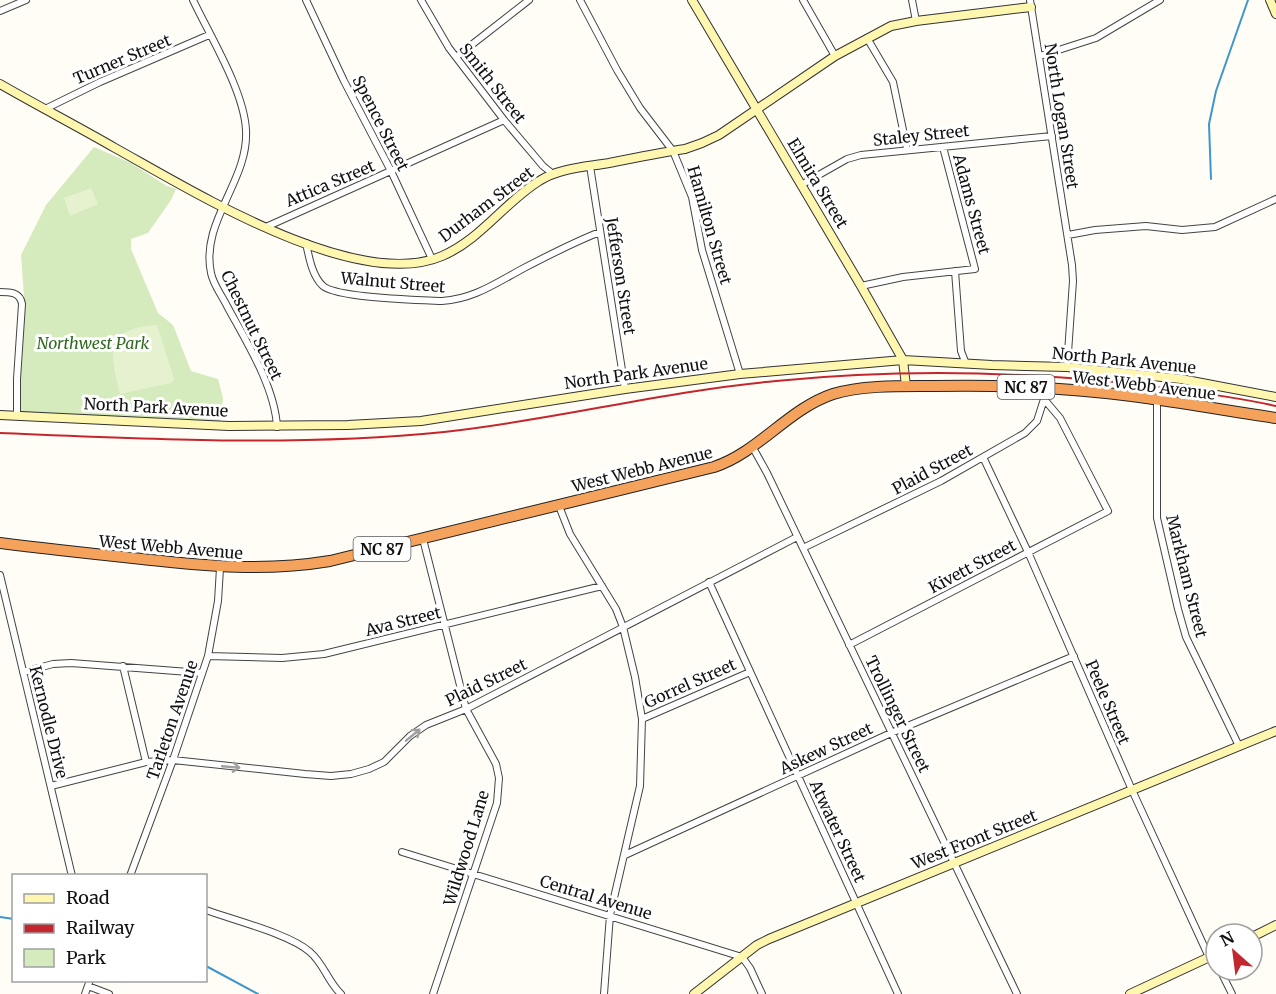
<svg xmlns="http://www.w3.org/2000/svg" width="1276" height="994" font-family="Merriweather,serif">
<rect width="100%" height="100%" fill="#fffdf5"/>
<path fill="#d5ebbd" d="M94,147l37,16 36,23 9,3 -5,11 -23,33 -17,6v10l27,64 15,12 18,46 27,8 5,19 -3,24 -201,-10 5,-115 -3,-42 25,-50z"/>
<path fill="#e6f2cf" d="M91,188l7,16 -28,12 -6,-18z
M157,325l17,54 -3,4 -51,11c-10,-41 -16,-66 37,-69z"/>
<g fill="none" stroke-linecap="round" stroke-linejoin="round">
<path stroke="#3f96cf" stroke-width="2" d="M1211,179l-2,-55 7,-33 32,-91
M0,917l14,2
M206,966l52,28"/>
<g stroke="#444" stroke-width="8">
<path id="street" d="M193,0c17,36 51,91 53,130 3,51 -46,91 -35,143 2,11 11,23 16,33 19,35 48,81 50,121
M306,0l38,81 47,90 41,88
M421,0l28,48 55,72 39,46 10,8
M580,0l37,70 23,38 33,43 19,46 10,53 38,124
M803,0l32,56
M912,0l4,21
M1030,0l42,265 1,16 -6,86
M0,11l26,-11
M867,38l26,44 14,67
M1040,56l56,-18 64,-38
M456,57l73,-57
M45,109l55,-27 109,-47
M590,166l35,223
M801,185l46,-26 14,-4 191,-19
M266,227l238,-107
M1068,235l27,-5 51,-4 36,4 33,-3 61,-28
M306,243c3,14 6,33 17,43 14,12 96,14 119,15 32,-2 54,-18 82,-33 25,-13 50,-26 76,-36
M955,271l6,80 5,13
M861,286l42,-9 72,-8 -32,-122
M0,292c10,0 20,0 22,12l-5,75v37
M1157,400v118l21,91 8,28 53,109
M752,446l15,27 250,521
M983,457l45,95 104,238 77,167
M559,506l11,28 46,75 7,18 12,50 7,42 -2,67 -30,129 -6,79
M423,539l43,170 30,55 3,14 -2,25 -64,191
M803,548l138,-67 84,-48 12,-12 8,-25
M0,575l72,301
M709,582l189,412
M849,645l259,-134 -48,-93 -16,-19
M208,656l74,2 42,-4 278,-68
M123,666l23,96
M23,672l30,-8 18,-1 131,10
M642,719l108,-47
M51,786l95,-24 27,-2 132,14 26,2 20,-2 18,-5 15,-7 26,-26 16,-11 40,-16 331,-172
M402,852l340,105 8,11 12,26
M625,855l266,-122 183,-77
M130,876l43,-116 35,-104 10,-55 2,-33
M206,910c27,10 84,24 104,42 14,12 18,30 31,42
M1220,970l12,24
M88,986l21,8
M85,994l5,-14"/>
</g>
<g stroke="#333" stroke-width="10">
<path id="secondary" d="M692,0l169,286 42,74 3,26
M1270,0l6,14
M0,84c38,22 77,42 115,64 76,42 241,145 327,108 38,-16 63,-54 97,-75 20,-13 47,-14 70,-18 25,-5 50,-10 76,-14l17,-6 17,-8 116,-79 56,-30 25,-5 115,-14
M0,415l229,11 119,-1 73,-4 204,-32 115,-15 163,-14 89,5 75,2 114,12 95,18
M1252,937l24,-12
M694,994l63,-49 12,-6 507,-208
M1130,994l86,-40"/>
</g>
<g stroke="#222" stroke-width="12">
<path id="highway" d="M0,543c47,6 94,11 142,16 66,7 121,13 188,2l384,-94c45,-15 74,-58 119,-73 29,-9 69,-8 100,-8 46,-1 94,0 140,4 68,5 136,18 203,28"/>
</g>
<use href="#street" stroke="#fff" stroke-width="6"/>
<use href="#secondary" stroke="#fff6b0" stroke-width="8"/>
<use href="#highway" stroke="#f5a25d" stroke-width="10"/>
<path stroke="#c4262e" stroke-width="2" d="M0,433c148,6 296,14 444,-1 112,-12 220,-41 332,-51 122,-12 245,-10 366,4 45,6 90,11 134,21"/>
</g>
<defs><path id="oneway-shaft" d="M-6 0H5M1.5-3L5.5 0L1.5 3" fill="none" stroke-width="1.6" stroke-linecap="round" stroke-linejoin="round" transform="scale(1.5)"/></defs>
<g stroke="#a0a0a0">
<use href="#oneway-shaft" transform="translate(413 735) rotate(-39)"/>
<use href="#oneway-shaft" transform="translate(231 767) rotate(5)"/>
</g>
<g text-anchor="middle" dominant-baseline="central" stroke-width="6" stroke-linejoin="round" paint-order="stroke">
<g fill="#fff" stroke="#585858" stroke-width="1.5">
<rect x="997.5" y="375" width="57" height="24" rx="4.5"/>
<rect x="353.5" y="537" width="57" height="24" rx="4.5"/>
</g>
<g font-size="15" font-weight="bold" fill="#111">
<text x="1026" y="387">NC 87</text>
<text x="382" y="549">NC 87</text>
</g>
<g font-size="16" fill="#111" stroke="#fff">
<text transform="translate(122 59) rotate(-23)">Turner Street</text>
<text transform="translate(493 83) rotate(52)">Smith Street</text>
<text transform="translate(1062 116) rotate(81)">North Logan Street</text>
<text transform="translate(381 123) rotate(63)">Spence Street</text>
<text transform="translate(921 135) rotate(-6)">Staley Street</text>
<text transform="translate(330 183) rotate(-23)">Attica Street</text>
<text transform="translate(818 183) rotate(59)">Elmira Street</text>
<text transform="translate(486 204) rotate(-37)">Durham Street</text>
<text transform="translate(972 204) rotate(75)">Adams Street</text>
<text transform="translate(710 225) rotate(74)">Hamilton Street</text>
<text transform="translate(621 276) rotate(81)">Jefferson Street</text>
<text transform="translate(393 282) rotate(5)">Walnut Street</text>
<text transform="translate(252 325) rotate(64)">Chestnut Street</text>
<text transform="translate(1124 360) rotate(6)">North Park Avenue</text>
<text transform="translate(636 373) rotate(-8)">North Park Avenue</text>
<text transform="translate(1144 385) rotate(7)">West Webb Avenue</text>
<text transform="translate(156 407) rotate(3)">North Park Avenue</text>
<text transform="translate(642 469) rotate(-14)">West Webb Avenue</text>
<text transform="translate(932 469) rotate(-28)">Plaid Street</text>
<text transform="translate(171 547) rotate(5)">West Webb Avenue</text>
<text transform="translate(972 566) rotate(-28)">Kivett Street</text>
<text transform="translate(1187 576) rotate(76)">Markham Street</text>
<text transform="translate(403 621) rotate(-14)">Ava Street</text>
<text transform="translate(486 682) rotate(-26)">Plaid Street</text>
<text transform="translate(690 683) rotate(-24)">Gorrel Street</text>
<text transform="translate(1108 702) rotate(67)">Peele Street</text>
<text transform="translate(898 714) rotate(64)">Trollinger Street</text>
<text transform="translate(172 720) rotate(-71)">Tarleton Avenue</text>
<text transform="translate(49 722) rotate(76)">Kernodle Drive</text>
<text transform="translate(826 748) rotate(-25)">Askew Street</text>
<text transform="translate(838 831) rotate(65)">Atwater Street</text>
<text transform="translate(974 839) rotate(-22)">West Front Street</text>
<text transform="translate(466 848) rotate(-73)">Wildwood Lane</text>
<text transform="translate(596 897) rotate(17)">Central Avenue</text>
</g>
<g font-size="16" font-style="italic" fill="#2f6b1f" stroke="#fff">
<text x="93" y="343">Northwest Park</text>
</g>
</g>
<rect x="12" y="874" width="195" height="108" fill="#ffffff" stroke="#a0a0a0" stroke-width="1.5"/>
<rect x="24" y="894" width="30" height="9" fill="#fff6b0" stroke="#a0a0a0" stroke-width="1.5"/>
<text x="66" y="904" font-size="18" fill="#111111">Road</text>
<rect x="24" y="924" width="30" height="9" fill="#c4262e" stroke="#a0a0a0" stroke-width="1.5"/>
<text x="66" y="934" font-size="18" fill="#111111">Railway</text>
<rect x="24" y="949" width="30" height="18" fill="#d5ebbd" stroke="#a0a0a0" stroke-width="1.5"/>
<text x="66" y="964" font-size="18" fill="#111111">Park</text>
<g transform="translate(1234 952) rotate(332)"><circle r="28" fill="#ffffff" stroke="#a0a0a0" stroke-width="1.5"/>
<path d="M0-4.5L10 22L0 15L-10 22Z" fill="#c4262e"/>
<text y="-9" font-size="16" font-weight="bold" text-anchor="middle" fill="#111111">N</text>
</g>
</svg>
